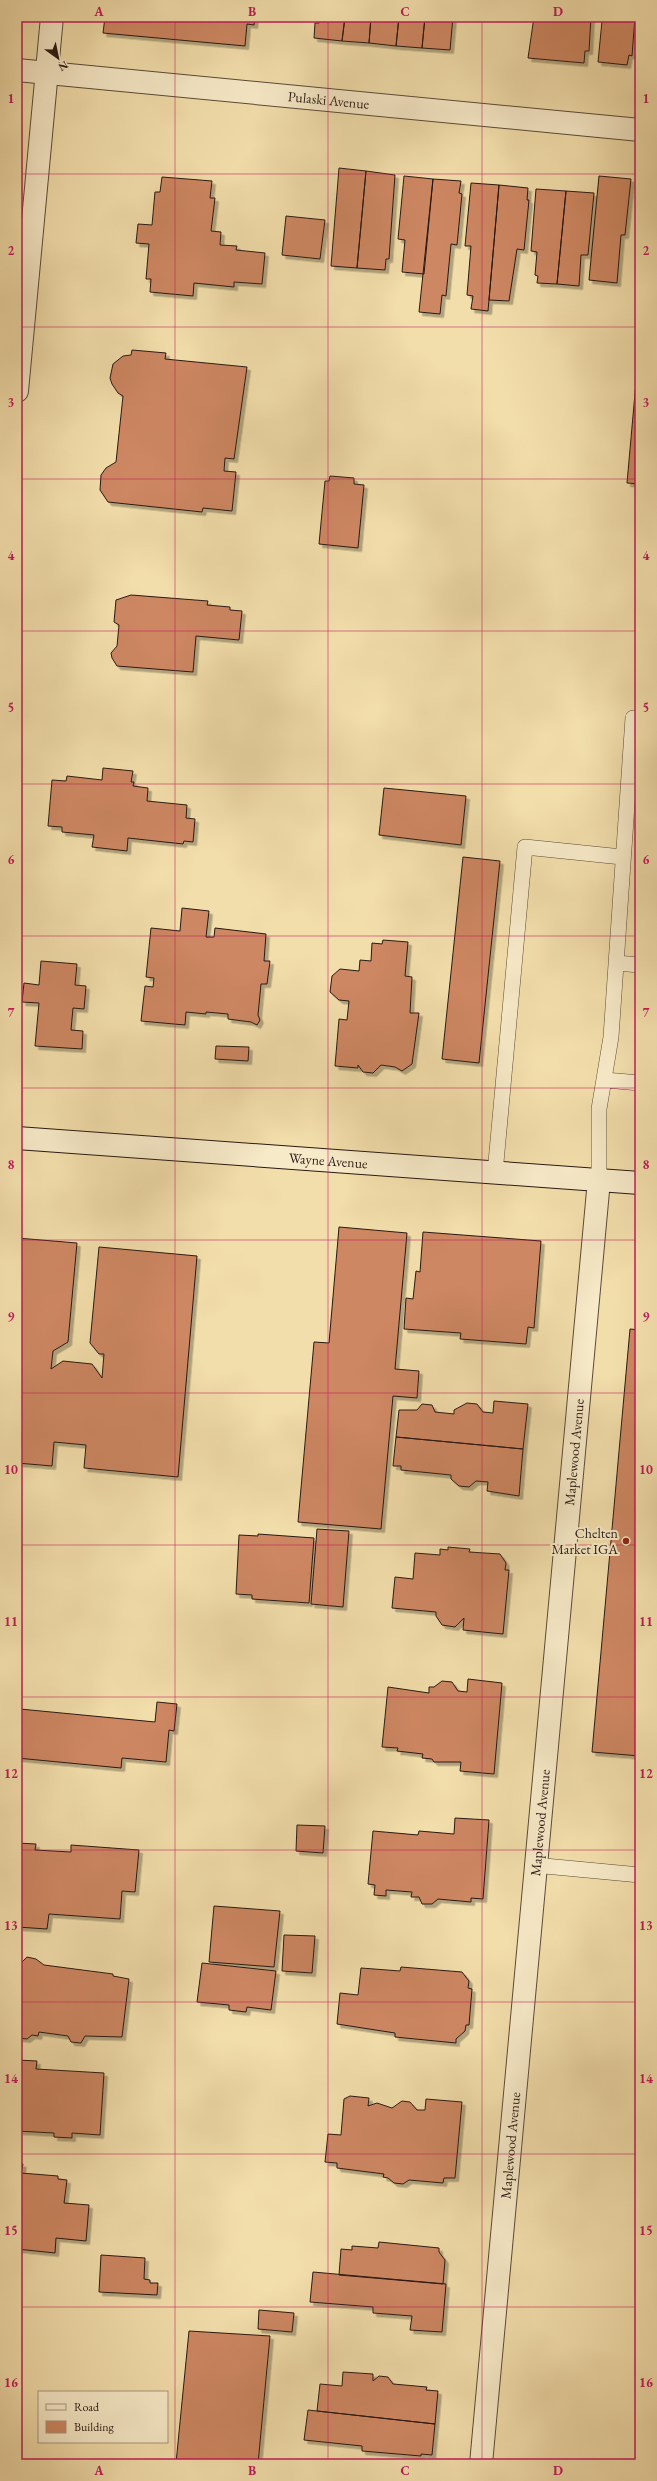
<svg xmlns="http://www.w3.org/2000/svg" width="657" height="2481" font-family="'EB Garamond',serif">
<defs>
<filter id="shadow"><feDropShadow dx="3.5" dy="3.5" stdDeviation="0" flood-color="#0004"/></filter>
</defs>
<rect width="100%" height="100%" fill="#f2deab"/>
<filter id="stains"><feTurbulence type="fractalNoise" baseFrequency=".005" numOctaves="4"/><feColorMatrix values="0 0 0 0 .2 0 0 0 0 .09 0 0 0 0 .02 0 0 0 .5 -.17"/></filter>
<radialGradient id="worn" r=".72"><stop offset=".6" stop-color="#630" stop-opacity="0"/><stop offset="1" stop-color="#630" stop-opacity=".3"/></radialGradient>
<path fill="#cd8762" stroke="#291811" filter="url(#shadow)" d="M105,17h150l-1,8 -7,-1 -2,22 -142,-13z
M320,17h25l-3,24 -28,-3 1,-15h4z
M345,17h26l-2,26 -27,-2z
M371,17h28l-3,29 -27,-3z
M399,17h26l-3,31 -26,-2z
M425,17h28l-3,33 -28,-2z
M534,17h57l-2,34h-4l-1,12 -56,-5z
M600,17h35l-3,39 -3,-1 -2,10 -29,-3 4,-41z
M640,42v31l-3,-1z
M339,168l27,3 -9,97 -26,-2z
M366,171l29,4 -6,84h-3l-1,11 -28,-2z
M404,176l29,3 -9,95 -22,-2 3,-32 -7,-1z
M599,176l32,3 -6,56h-4l-4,48 -28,-3z
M162,177l50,4 -2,17h5l-4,33 10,1 -1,13 17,1 -1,4 29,3 -3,31 -28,-2v5l-40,-4 -1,13 -43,-4 1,-13h-5l3,-35 -13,-1 2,-19 14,1 3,-33h5z
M433,179l28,2 -2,12 3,1 -5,51 -6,-1 -5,52 -4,-1 -2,19 -21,-2z
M471,183l28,2 -11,126 -17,-2 2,-13 -6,-1 4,-49h-6z
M499,185l29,3 -1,12h2l-5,50 -7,-1 -8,52 -20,-1z
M536,189l30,2 -9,93 -20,-1 1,-7 -3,-1 2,-23 -6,-1z
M566,191l28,2 -6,62h-7l-2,31 -22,-2z
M286,216l39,4 -5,39 -38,-4z
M132,350l34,3 -1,6 82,8 -13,92 -9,-1 -1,13 12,1 -4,39 -29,-3 -1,4 -94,-10 -8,-12 1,-15 5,-7 10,-6 7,-66 -5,-3 -6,-9 -2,-6 3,-14 10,-8 8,-1z
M636,382h4v102l-13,-1z
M330,476l24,2v6l10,1 -6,63 -39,-4 6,-63h4z
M131,595l77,6 -1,4 23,2v3l12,1 -3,29 -43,-4 -3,36 -76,-6 -5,-8 -1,-5 6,-7 2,-21 -5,-3 2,-22z
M103,768l30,3 -2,11h3l-1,4 15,2 -1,13 40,4 -1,13 9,1 -2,23 -9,-1 -1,3 -55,-6 -1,13 -35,-4 2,-12 -32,-3v-5l-14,-1 4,-46 14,1 1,-5 35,4z
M384,788l82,8 -5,49 -82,-10z
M463,857l37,4 -21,202 -37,-4z
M182,908l27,3 -3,26h8l1,-9 51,6 -2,27h6l-3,23h-6l-3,31 2,5 -3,5 -6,-3 -23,-3v-5l-22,-2v2l-20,-2 -1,13 -44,-4 4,-35 8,1 1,-9 -8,-1 5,-49 29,3z
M383,940l25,2 -3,34 7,1 -2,36h9l-7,51 -10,7 -7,-4 -14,-2 -8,8 -10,-1 -5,-7v3l-23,-2 4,-47 8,1 2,-19 -10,-1 -9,-8 2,-16 8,-7 19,2 1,-11 11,1 1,-18 10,1z
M41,961l36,3 -2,21 11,1 -2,23 -11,-1 -2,22 12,1 -1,18 -47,-3 4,-43 -17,-1 2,-19 15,2z
M216,1046l33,1 -1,14 -33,-2z
M339,1227l68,6 -12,136 24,2 -2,27 -24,-2 -12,133 -83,-7 16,-180 15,1z
M423,1232l118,9 -7,87 -6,-1 -2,17 -66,-5 1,-6 -57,-4 2,-31 7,1 3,-28 4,1z
M17,1238l60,5 -9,99 -15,9 -2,18 12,-8 29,3 10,14 2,-24h-5l-9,-11 9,-96 98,9 -19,221 -94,-9 2,-23 -32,-3 -2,24 -35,-3z
M630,1329l10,1v426l-48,-4z
M494,1401l34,3 -5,45 -127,-12 3,-27h18l5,-6 10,1 3,7 19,2v-4l13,-7 10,1 6,8 10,1z
M396,1437l127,12 -4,47 -32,-5 1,-9 -12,-1 -7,6 -10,-1 -8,-7v-4l-50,-5v-4h-8z
M317,1529l32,2 -6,76 -32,-3z
M258,1534l56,4 -5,65 -57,-4v-4l-16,-1 3,-59 19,1z
M448,1547l22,2 -1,3 31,2 6,9 -1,7h4l-6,64 -40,-4 1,-12 -9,9 -13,-2 -6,-9v-4l-44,-4 3,-31 18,2 2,-26 25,2v-6l8,1z
M468,1679l34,4 -8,91 -34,-3 1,-9h-27l-2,-3 -10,-1 1,-4 -26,-3 1,-3 -16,-1 6,-60 41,6v-6h5l8,-6 10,1 6,9 9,1z
M157,1702l20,2 -3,27 -5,-1 -3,32 -44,-4 -1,10 -104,-10v-45l3,1v-5l135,13z
M455,1818l34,2 -6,79 -12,-1v4l-33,-3 -6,5h-10l-3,-7h-8l1,-5 -26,-2v6l-12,-1 1,-10 -7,-1 5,-53 45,4 1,-4 35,3z
M297,1825l28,1 -2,27 -27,-2z
M17,1843l19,1 -1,6 36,2v-7l68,5 -4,42 -13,-1 -2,28 -71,-5 -2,15 -30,-2z
M214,1906l66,5 -6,56 -65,-5z
M284,1935l31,1 -3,37 -30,-2z
M27,1957l9,2 8,6 69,9v2l16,3 -7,58 -37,-1 -4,7 -10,-1 -3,-6 -29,-4 -1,4 -6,-1 -5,4 -9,-1 -1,-75 3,1z
M202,1963l74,8 -5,39 -24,-3 -1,5 -17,-2v-5l-32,-3z
M401,1967l61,5 7,9 -1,7 4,1 -3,36h-3l-1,6 -9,8v4l-61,-6v-4l-58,-9 3,-31 18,2 3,-27 39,3z
M17,2060l20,1 -1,8 68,4 -4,62 -28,-2v5l-18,-1v-4l-37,-2z
M350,2096l19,2 -1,8 9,-3 15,5 10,-7 8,1 7,8h8l1,-11 36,3 -7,76h-11l-1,5 -34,-3 -6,4 -9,-1 -6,-5 -5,-1 1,-3 -47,-6v-5l-12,-1 3,-28 13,1 3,-36z
M17,2163l6,1 -2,9 37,3v3l9,1 -3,23 25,2 -3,36 -30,-3 -1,15 -38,-4z
M379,2242l60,6v4l6,8 -2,24 -104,-9 2,-26 11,1v-4l26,2z
M101,2255l44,3 -1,21 6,1v3h8l-1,12 -58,-3z
M313,2272l133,12 -4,48 -32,-2 2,-14 -39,-3v-6l-63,-5z
M259,2310l35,3 -2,19 -34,-3z
M189,2331l81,5 -12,128h-105l1,-3 22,2z
M343,2372l30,2v7l6,-5 9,1 5,7 34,3 -1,3 12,1 -3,33 -118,-13 3,-27 22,2z
M308,2410l127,14 -3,31 -11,-1v2l-59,-5v-5l-58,-6z"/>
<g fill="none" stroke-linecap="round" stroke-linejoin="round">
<g stroke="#5b4a38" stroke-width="16">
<path id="service" d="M616,963l24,2
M605,1080l35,3
M495,1173l30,-326 97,10
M599,1180v-71l12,-72 22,-319
M534,1865l106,10"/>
</g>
<g stroke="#5b4a38" stroke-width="24">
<g id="minor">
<path id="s1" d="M17,70l623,60"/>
<path d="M17,391l35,-374"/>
<path id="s2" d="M481,2464l118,-1284"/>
</g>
</g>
<g stroke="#291811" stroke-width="24">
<g id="secondary">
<path id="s3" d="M17,1138l623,45"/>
</g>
</g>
<use href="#service" stroke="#f7eac8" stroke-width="15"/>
<use href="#minor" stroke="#f7eac8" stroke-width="22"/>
<use href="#secondary" stroke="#f7eac8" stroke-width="22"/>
</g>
<path fill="none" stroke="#c2185b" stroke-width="1" stroke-opacity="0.55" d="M175,17v2447M328,17v2447M482,17v2447M17,174h623M17,327h623M17,479h623M17,631h623M17,784h623M17,936h623M17,1088h623M17,1240h623M17,1393h623M17,1545h623M17,1697h623M17,1850h623M17,2002h623M17,2154h623M17,2307h623"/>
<circle fill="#8f2418" stroke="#f7eac8" stroke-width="1.5" cx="626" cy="1541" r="4"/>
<g text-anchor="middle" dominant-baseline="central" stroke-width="4" stroke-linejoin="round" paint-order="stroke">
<g font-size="14" fill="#291811" stroke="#f7eac8">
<text stroke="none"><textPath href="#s1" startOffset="313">Pulaski Avenue</textPath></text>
<text stroke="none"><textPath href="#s3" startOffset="312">Wayne Avenue</textPath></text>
<text stroke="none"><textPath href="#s2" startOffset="1016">Maplewood Avenue</textPath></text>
<text stroke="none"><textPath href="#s2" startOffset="644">Maplewood Avenue</textPath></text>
<text stroke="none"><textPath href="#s2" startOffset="320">Maplewood Avenue</textPath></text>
</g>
<g font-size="14" fill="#291811" stroke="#f7eac8" text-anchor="end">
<text x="618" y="1533">Chelten<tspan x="618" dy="16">Market IGA</tspan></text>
</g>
</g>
<rect width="657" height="2481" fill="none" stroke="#f2deab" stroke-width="44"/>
<rect x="38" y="2391" width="130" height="52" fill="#f7eac8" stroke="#a5967f"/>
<rect x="46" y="2404" width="20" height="6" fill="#f7eac8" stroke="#a5967f"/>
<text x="74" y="2411" font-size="12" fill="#291811">Road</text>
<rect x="46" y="2421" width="20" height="12" fill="#cd8762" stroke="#a5967f"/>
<text x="74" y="2431" font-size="12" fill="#291811">Building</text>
<g transform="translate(58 58) rotate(147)" stroke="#f7eac8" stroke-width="3" paint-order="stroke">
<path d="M0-3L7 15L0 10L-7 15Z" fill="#291811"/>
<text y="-6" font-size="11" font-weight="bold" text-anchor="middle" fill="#291811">N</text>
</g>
<rect x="22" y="22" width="613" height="2437" fill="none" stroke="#c2185b" stroke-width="1.5"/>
<g font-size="13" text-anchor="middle" font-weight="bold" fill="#c2185b">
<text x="99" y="16">A</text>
<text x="252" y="16">B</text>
<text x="405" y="16">C</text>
<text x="558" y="16">D</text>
<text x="11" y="103">1</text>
<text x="646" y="103">1</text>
<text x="11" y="255">2</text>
<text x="646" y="255">2</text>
<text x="11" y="407">3</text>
<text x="646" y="407">3</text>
<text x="11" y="560">4</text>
<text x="646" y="560">4</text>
<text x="11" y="712">5</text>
<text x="646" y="712">5</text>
<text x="11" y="864">6</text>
<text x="646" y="864">6</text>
<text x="11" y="1017">7</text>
<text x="646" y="1017">7</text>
<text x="11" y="1169">8</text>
<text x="646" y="1169">8</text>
<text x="11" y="1321">9</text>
<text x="646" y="1321">9</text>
<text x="11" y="1474">10</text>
<text x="646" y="1474">10</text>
<text x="11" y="1626">11</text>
<text x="646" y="1626">11</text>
<text x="11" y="1778">12</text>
<text x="646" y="1778">12</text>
<text x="11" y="1930">13</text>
<text x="646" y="1930">13</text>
<text x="11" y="2083">14</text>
<text x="646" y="2083">14</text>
<text x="11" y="2235">15</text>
<text x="646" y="2235">15</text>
<text x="11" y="2387">16</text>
<text x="646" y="2387">16</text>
<text x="99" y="2475">A</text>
<text x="252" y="2475">B</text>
<text x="405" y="2475">C</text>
<text x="558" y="2475">D</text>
</g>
<rect width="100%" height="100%" filter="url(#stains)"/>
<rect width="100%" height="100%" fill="url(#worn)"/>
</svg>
